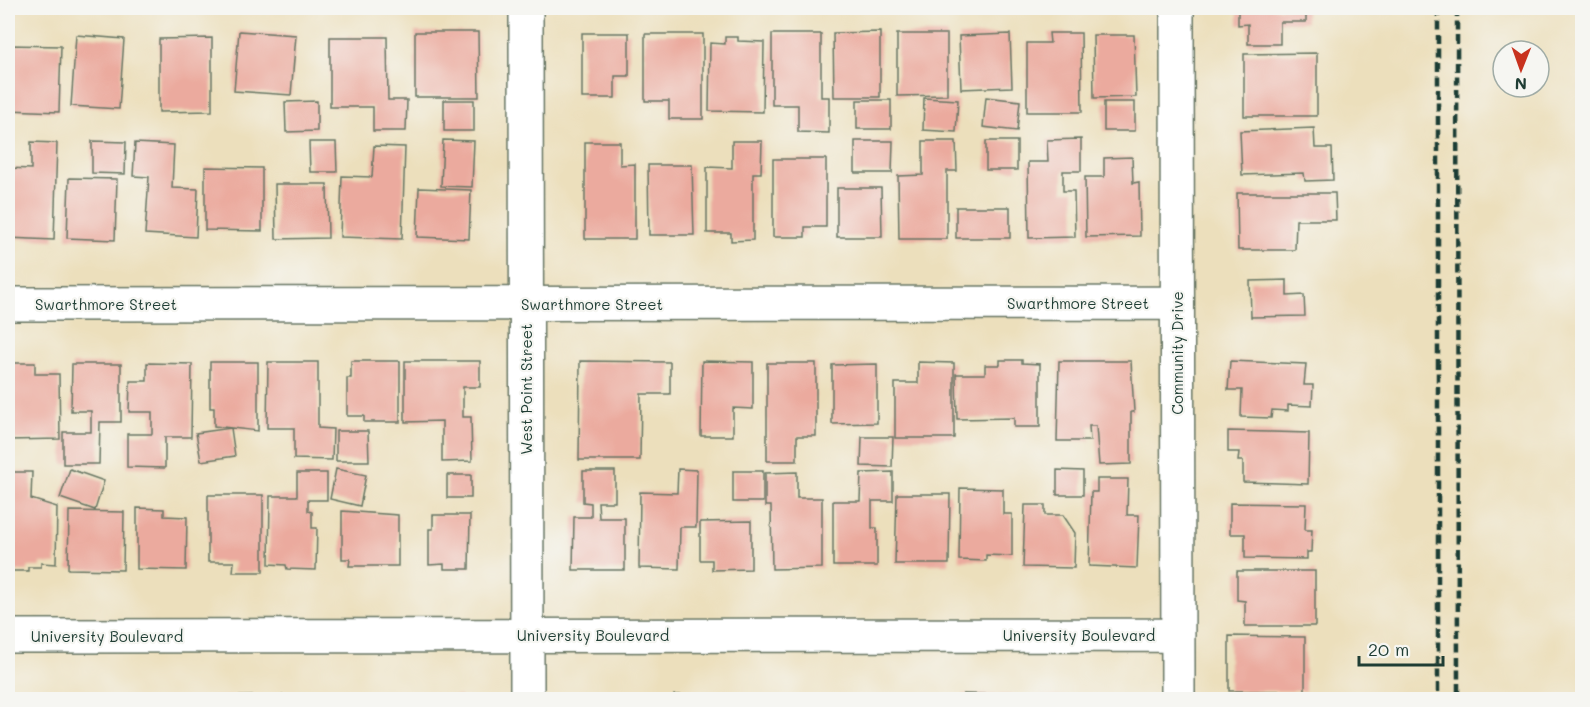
<svg xmlns="http://www.w3.org/2000/svg" width="1590" height="707" font-family="Mali,sans-serif">
<rect width="100%" height="100%" fill="#f6f6f2"/>
<filter id="ink" filterUnits="userSpaceOnUse"><feTurbulence type="fractalNoise" baseFrequency=".0167" numOctaves="2"/><feDisplacementMap in="SourceGraphic" scale="12" xChannelSelector="R" yChannelSelector="G"/><feConvolveMatrix kernelMatrix="1 2 1 2 8 2 1 2 1" color-interpolation-filters="sRGB"/></filter>
<filter id="wash" filterUnits="userSpaceOnUse"><feTurbulence type="fractalNoise" baseFrequency=".008" numOctaves="4" result="noise"/><feDisplacementMap in="SourceGraphic" scale="24" xChannelSelector="R" yChannelSelector="G"/><feGaussianBlur stdDeviation="1.35" result="paint"/><feColorMatrix in="noise" values="0 0 0 0 0 0 0 0 0 0 0 0 0 0 0 0 0 1.4 0 .05"/><feComposite in="paint" operator="in"/></filter>
<g filter="url(#wash)">
<rect width="100%" height="100%" fill="#ecdfbc"/>
<g id="blocks">
<path fill="#ebaa9e" d="M1238,8h68v14h-26v22h-32v-20l-10,1z
M239,31l57,4 -5,60 -57,-4z
M415,32h63l1,65h-64z
M880,32v65h-46l-1,-64z
M582,33h47v43h-14v22h-33z
M1049,33h32l1,79h-55v-69h23z
M645,34h58v85h-34v-18h-24z
M772,34h49v63h8v36l-31,-1v-27h-26z
M897,34h50v61l-50,1z
M1010,34l2,53 -51,2 -2,-53z
M76,35l48,4 -5,70 -48,-3z
M1093,35h41l2,62 -42,1z
M330,37h57l1,63h19l-1,31h-33v-24h-43z
M725,37h13v4l26,1 -1,70 -54,-1 1,-68 15,1z
M212,38v73l-53,1v-73z
M8,45l53,1 -2,66 -51,-2z
M1317,53v63h-73v-62z
M986,97l34,4 -3,30 -34,-4z
M924,98l34,2 -2,32 -33,-2z
M444,100h30v31h-30z
M857,100h34v29h-34z
M317,101v30l-31,1 -1,-30z
M1104,102h31v29h-31z
M1314,128l1,20h17l1,32 -28,1 -1,-8 -62,2 -2,-44z
M1081,139v32h-18v20h11l1,46 -46,1 -1,-76h20l-1,-22z
M443,140l31,1 -2,46 -31,-1z
M92,141l34,1 -1,32 -33,-1z
M732,141h30l-1,32h-8v67l-22,1v-8h-24v-66l25,1z
M855,141h38l-1,32h-37z
M923,141h33l1,30h-10v68h-48l-1,-63 25,-1z
M986,141h31v29h-31z
M31,142l26,1 -3,97 -46,-2v-70l23,1z
M309,142h27l1,30h-27z
M585,142h35v23l15,-1v75h-50z
M135,143l39,2 -2,43 26,1 -2,48 -51,-3 4,-57 -16,-1z
M374,146l31,1 -3,92 -62,-2 2,-61 30,1z
M1132,157l1,26 6,-1 1,54 -54,1 -1,-60h19v-19z
M773,159h53v68h-21v10h-32z
M648,165h44l2,70h-45z
M205,167l57,1v63l-57,-1z
M69,178l48,1 -2,61 -48,-2z
M275,184h52l1,54 -52,1z
M419,188l52,2 -2,49 -52,-2z
M837,188h44l1,49h-45z
M1237,193h98l1,27h-40l-1,30h-57z
M956,207h54v31h-54z
M1287,280v16l17,-1 1,21 -54,1 -1,-36z
M1000,360h22v3l18,1v63h-26v-9l-57,1 -1,-45h29v-9h15z
M351,361h49v61h-36v-6h-17v-38h4z
M405,361h75v26h-17v30h8l1,44 -30,1v-41l-37,1z
M580,361l90,1v32h-29l-1,66h-61z
M702,361l51,1v47l-20,-1v28h-32z
M1059,361h72l3,51h-3v52l-32,1 -3,-39h-7l1,15h-33z
M1230,361l76,3 -2,21h9l-1,21 -24,-1v6l-16,-1 -1,8 -30,-1 1,-27h-14z
M210,362h48v69l-44,-5v-18h-4z
M268,362h50v66l15,1 -1,31 -38,-1v-31h-27z
M918,362l36,1v75h-59v-55h23z
M8,363h27v11h24l1,65 -52,1z
M147,363l45,1 -1,73h-26v31l-38,-1v-33h25v-22h-23l1,-31h17z
M767,363h49v73h-19v25h-30z
M72,364h49v58h-21l-1,42h-36v-32h28v-21h-20z
M877,364v59l-45,1v-59z
M231,428l4,28 -34,5 -5,-28z
M336,431h32l1,30h-33z
M1228,431l81,2 -1,51 -65,-2v-21h-5l1,-9h-11z
M862,437h31l-1,30 -31,-1z
M70,469l34,12 -9,29 -35,-12z
M336,469l30,6 -6,31 -30,-7z
M678,469l19,1 -1,57h-16l-1,42 -40,-1 1,-76 37,1z
M1057,470l26,1v24h-26z
M583,471h32v31h-17l1,16h26v52h-52l1,-53h17v-14l-8,-1z
M733,471h30v31h-30z
M8,472h24l-1,27 26,8 -1,57 -15,-1v4h-13v4h-20z
M797,472v26h25v70l-50,1 -1,-63h-6v-33z
M893,472v29h-21v27h5v38h-44v-65h27l1,-28z
M297,473h30v27h-19v11l4,1v16h5l-1,42 -29,-1 -1,-4 -17,-1 1,-68h27z
M447,475h24v23h-24z
M1097,479h31l-1,36h12l-2,53 -48,-2 2,-74h6z
M960,488l43,1v25h9v42l-26,-1v6l-27,-1z
M897,494h53l-1,70h-54z
M208,495h55v77h-30l1,-10h-26z
M1230,503l76,1 -1,26h7l-1,22h-4v7l-62,-1v-24h-15z
M1025,505h20v10h18l12,18 -1,35 -51,-1z
M137,508l27,1v7l23,1 -1,53 -49,-1z
M69,511l55,1 -1,58 -55,-1z
M342,511l56,4v51h-49l1,-7h-8z
M433,515h37l-1,54h-25v-5l-15,1v-36h4z
M751,521v48l-39,1v-10h-12v-38z
M1237,571h78v55h-70v-25l-8,-1z
M1229,636l76,1v54h-76z
M963,694l50,1v5h-50z
M283,695h56v5h-56z
M674,695h42v5h-42z
M262,696v4h-48v-3z
M422,696h38v4h-38z
M1034,696l49,1v3h-49z
M13,697h28v3h-28z
M904,697h48v3h-48z"/>
</g>
</g>
<g filter="url(#ink)">
<use href="#blocks" fill-opacity="0" stroke="#677664" stroke-width="1.5"/>
<g fill="none" stroke-linecap="round" stroke-linejoin="round">
<g stroke="#677664" stroke-width="36">
<path id="minor" d="M526,8l1,692
M1177,8l1,692
M8,304l1169,-1
M8,636l1170,-1"/>
</g>
<use href="#minor" stroke="#fff" stroke-width="33"/>
<path stroke="#1f3d34" stroke-width="4.5" stroke-dasharray="9 4.5" stroke-linecap="butt" d="M1438,8v692
M1457,8l1,692"/>
</g>
</g>
<g text-anchor="middle" dominant-baseline="central" stroke-width="4.5" stroke-linejoin="round" paint-order="stroke">
<g font-size="15" fill="#1f3d34" stroke="#f6f6f2">
<text x="1078" y="303">Swarthmore Street</text>
<text x="106" y="304">Swarthmore Street</text>
<text x="592" y="304">Swarthmore Street</text>
<text transform="translate(1177 353) rotate(-90)">Community Drive</text>
<text transform="translate(526 389) rotate(-90)">West Point Street</text>
<text x="593" y="635">University Boulevard</text>
<text x="1079" y="635">University Boulevard</text>
<text x="107" y="636">University Boulevard</text>
</g>
</g>
<rect width="1590" height="707" fill="none" stroke="#f6f6f2" stroke-width="30"/>
<g transform="translate(1521 69) rotate(181)"><circle r="28" fill="#f6f6f2" stroke="#a0aca6" stroke-width="1.5"/>
<path d="M0-4.5L10 22L0 15L-10 22Z" fill="#c8321e"/>
<text y="-9" font-size="16" font-weight="bold" text-anchor="middle" fill="#1f3d34">N</text>
</g>
<path d="M1359 656v9h84v-9" fill="none" stroke="#1f3d34" stroke-width="3"/>
<text x="1368" y="656" font-size="18" fill="#1f3d34" stroke="#f6f6f2" stroke-width="4.5" paint-order="stroke">20 m</text>
</svg>
